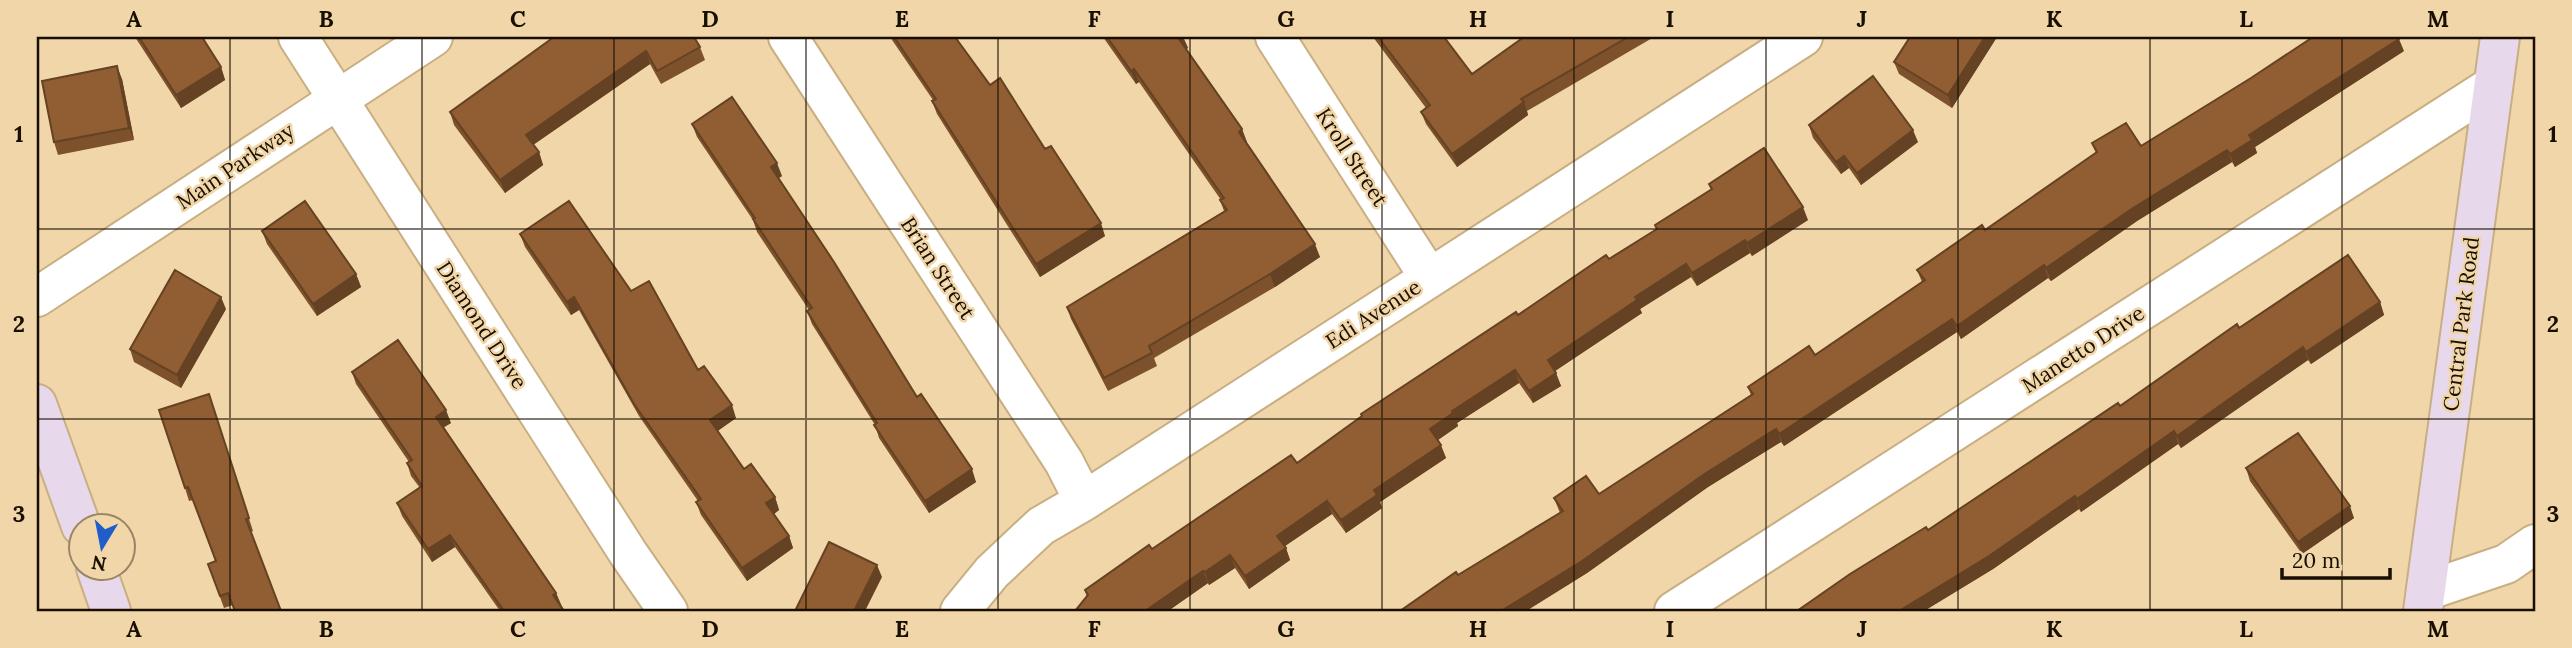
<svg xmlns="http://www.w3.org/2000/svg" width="2572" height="648" font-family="Lora,serif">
<rect width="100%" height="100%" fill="#f1d6a9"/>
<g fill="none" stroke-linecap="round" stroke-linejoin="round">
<g stroke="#c8af83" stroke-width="42">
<path id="street" d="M298,37l330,516 40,58
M788,37l276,425 20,39
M1275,37l154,240
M37,297l396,-260
M2426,591l80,-27 29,-20
M960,611l32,-39 49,-46 43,-25 719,-464
M1674,611l818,-525"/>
</g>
<g stroke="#c8af83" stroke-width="42">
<path id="secondary" d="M37,404l44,122
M96,568l15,43
M2423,611l77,-574"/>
</g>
<use href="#street" stroke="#fff" stroke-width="38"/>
<use href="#secondary" stroke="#e8d8eb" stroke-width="38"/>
</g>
<path fill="#7c512b" d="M135,37h67l19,30 4,13 -44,28z
M554,37l146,10 5,13 -44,24 -11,-20 -117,81 6,7 4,13 -38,28 -51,-68 -4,-13z
M890,37h65l35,48 55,64 60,87 -65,41 -103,-163 -5,-13 1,-1z
M1103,37h80l5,11 -2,1 56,80 4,13 74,115 -45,30 -121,71 3,8 -49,25 -37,-72 -4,-12 157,-96 -4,-11h1l-82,-118 -3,2z
M1373,37h71l28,37 52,-37h130l-127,74 1,4 -71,52 -31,-43 -5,-12 5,-4z
M1997,37l-45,71 -53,-34 -5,-12z
M2404,51l-149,96 2,6 -22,14 -3,-5 -95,59 -86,60 -3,-3 -87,61 -4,-7 -173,114 -3,-4 -73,45 -121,86 -61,38h-126l160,-98 -6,-15 45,-4 152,-99 -3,-8 67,-32 107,-73 -5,-12 68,-40 111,-77 -4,-10 49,3z
M122,79l12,61 -76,15 -4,-13z
M692,124l90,52 -4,2 139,219 59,85 -47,31 -50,-75 -4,-13 -63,-101 -5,-13 2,-1 -52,-78 -4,-12 -56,-83z
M1809,125l109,17 -57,43 -12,-17 -8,6 -28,-36z
M1709,184l99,36 -56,36 -2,-3 -53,33 -6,-9 -51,32 2,4 -87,58 6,15 -28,17 -14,-20 -62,40 1,3 -20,14 8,18 -66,44 2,6 -36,25 -14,-19 -47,32 5,14 -41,29 -14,-21 -26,17 -1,-2 -40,28h-93l12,-14 -2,-7 212,-127 221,-148 139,-86 -2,-4 56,-35z
M262,231l94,43 5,13 -44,29 -50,-72z
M520,234l111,57 67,79 38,48 -19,13 27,38 31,28 4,13 -5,4 15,22 4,12 -46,33 -46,-66 -5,-13 2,-1 -59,-85 -60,-106 -8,5 -46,-68z
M2380,302l4,13 -73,49 -3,-4 -127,88 -3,-4 -97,68 -2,-3 -86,60 -69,42h-127l131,-81 311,-202z
M226,309l-45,79 -47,-26 -4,-13z
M352,372l99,51 -7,4 112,166 8,18h-64l-45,-64 -23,15 -30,-46 -5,-13 23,-15 -9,-12 -4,-13 2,-1 -53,-78z
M209,394l44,137 -2,1 -18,73 -9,3 -16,-44 7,-3 -22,-61 -4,1 -4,-13z
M2246,468l108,50 -52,36 -52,-73z"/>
<path fill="#654223" d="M1181,37h2l5,11 -5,3 -4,-12z
M1985,37h12l-45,71 -4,-13z
M2399,39l5,12 -149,96 2,6 -22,14 -5,-13 19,-19z
M646,51l4,13 -120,83 -4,-12z
M117,66l5,13 12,61 -5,-12z
M221,67l4,13 -44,28 -5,-13z
M1134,69l5,13 -3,2 -5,-13z
M1524,102l4,13 -71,52 -5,-13z
M1242,129l5,13 -4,2 -4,-12z
M1913,130l5,12 -57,43 -4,-12z
M2227,150l5,12 -95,59 -86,60 -5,-13 87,-60z
M539,152l4,13 -38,28 -5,-13z
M1844,156l5,12 -8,6 -5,-12z
M777,163l5,13 -6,4 -5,-13z
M1803,207l5,13 -56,36 -5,-13z
M1101,223l4,13 -65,41 -4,-13z
M1745,240l5,13 -53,33 -5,-13z
M1315,244l5,13 -45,30 -5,-13z
M1686,264l5,13 -51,32 2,4 -90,60 -4,-13 87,-63z
M2044,265l4,13 -87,61 -4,-13z
M356,274l5,13 -44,29 -4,-12z
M221,297l5,12 -45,79 -4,-13z
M574,297l5,13 -8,5 -4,-13z
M2380,302l4,13 -73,49 -5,-12z
M1952,319l5,13 -173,114 -5,-12z
M2303,347l5,13 -127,88 -4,-12z
M1515,370l4,13 -62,40 1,3 -23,16 -5,-13 22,-18z
M1556,373l5,13 -28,17 -4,-12z
M732,405l4,13 -21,15 -5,-13z
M446,410l5,13 -10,6 -5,-12z
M1776,429l5,13 -73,45 -121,86 -61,38h-25l202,-136z
M2174,431l4,13 -97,68 -4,-13z
M1441,445l5,13 -66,44 2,6 -36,25 -5,-13 33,-30z
M972,469l4,13 -47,31 -4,-12z
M2075,496l4,13 -86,60 -69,42h-25z
M775,497l4,13 -8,6 -5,-13z
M1327,501l5,13 -50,34 -5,-12z
M2350,506l4,12 -52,36 -4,-12z
M450,535l5,12 -23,15 -4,-13z
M789,536l4,12 -46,33 -5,-13z
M1286,548l4,12 -41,29 -4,-13z
M1230,555l5,13 -26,17 -4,-13z
M877,565l5,12 -17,34h-11z
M1203,571l5,12 -40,28h-23z
M556,593l5,12 -8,-10z"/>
<path fill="#905e32" stroke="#654223" stroke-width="2" d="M139,37h63l19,30 -45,28z
M554,37h140l6,10 -43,24 -11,-20 -120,84 13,17 -39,28 -50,-68z
M894,37h61l35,48 10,-7 45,71 6,-3 50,77 -65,41 -104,-163 4,-2z
M1107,37h74l-2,2 63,90 -3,3 76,112 -45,30 -121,72 3,7 -48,25 -37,-71 160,-97 -7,-10 4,-2 -90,-129 -3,2z
M1378,37h66l28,37 52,-37h104l-107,62 3,3 -72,52 -31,-42 9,-7z
M1910,37h75l-37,58 -54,-33z
M2313,37h85l1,2 -150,96 3,5 -22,14 -3,-4 -94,58 -87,60 -2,-3 -87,61 -5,-7 -173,115 -3,-5 -73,46 -121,86 -81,50 -1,-1 -3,1h-97l56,-39 2,3 105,-64 -9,-13 32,-22 13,18 154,-100 -5,-7 61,-41 6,9 110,-75 -8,-10 65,-45 3,5 112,-78 -5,-9 34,-20 15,23 110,-68z
M117,66l12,62 -75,14 -12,-61z
M1873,76l40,54 -56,43 -13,-17 -8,6 -27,-37z
M732,97l45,66 -6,4 63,95 83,135 4,-3 51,75 -47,32 -51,-76 3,-2 -70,-112 5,-3 -59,-89 2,-1 -63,-94z
M1764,148l39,59 -56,36 -2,-3 -53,33 -6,-9 -51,33 2,3 -89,60 8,13 -27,18 -14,-21 -63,41 1,2 -23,16 11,16 -67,45 3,5 -36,25 -14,-19 -50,35 9,12 -41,28 -15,-21 -25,17 -2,-1 -58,40h-70l13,-16 -3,-5 64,-45 3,4 139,-94 6,8 65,-47 -1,-2 155,-102 2,3 88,-60 3,4 48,-30 -2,-4 57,-36 -3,-5z
M305,201l51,73 -43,30 -51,-73z
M569,201l62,90 18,-10 49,89 6,-4 28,39 -22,15 34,49 7,-5 24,33 -9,6 23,33 -47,32 -46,-66 5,-3 -67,-95 -60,-107 -7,5 -47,-68z
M2348,255l32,47 -74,50 -3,-5 -126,89 -3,-5 -97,68 -2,-3 -86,60 -90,55h-102l53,-37 76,-47 2,3 190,-127 2,3 117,-82 2,4z
M175,270l46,27 -44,78 -47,-26z
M398,340l48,70 -10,7 120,176 -3,2 11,16h-60l-54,-76 -22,14 -31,-46 25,-17 -15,-23 5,-3 -60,-88z
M209,394l40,124 -3,1 35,92h-46l-7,-18 -8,3 -12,-32 8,-3 -28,-74 -3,1 -26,-78z
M2298,433l52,73 -52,36 -52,-74z
M829,542l48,23 -23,46h-59z"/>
<path fill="none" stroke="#180f01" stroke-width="2" stroke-opacity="0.55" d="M230,37v574M422,37v574M614,37v574M806,37v574M998,37v574M1190,37v574M1382,37v574M1574,37v574M1766,37v574M1958,37v574M2150,37v574M2342,37v574M37,229h2498M37,419h2498"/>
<g text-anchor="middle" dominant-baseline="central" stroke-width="5" stroke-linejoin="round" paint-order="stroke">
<g font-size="21" fill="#180f01" stroke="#f1d6a9">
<text transform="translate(1352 157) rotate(57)">Kroll Street</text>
<text transform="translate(235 166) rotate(-34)">Main Parkway</text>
<text transform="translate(938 268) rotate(57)">Brian Street</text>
<text transform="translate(1373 314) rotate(-33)">Edi Avenue</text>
<text transform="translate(2461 324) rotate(-83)">Central Park Road</text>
<text transform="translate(482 325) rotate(57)">Diamond Drive</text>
<text transform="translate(2083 349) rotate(-33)">Manetto Drive</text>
</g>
</g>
<rect width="2572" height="648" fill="none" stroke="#f1d6a9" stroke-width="77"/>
<g transform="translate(102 547) rotate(190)"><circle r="33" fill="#f1d6a9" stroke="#9a8666" stroke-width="2"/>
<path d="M0-5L12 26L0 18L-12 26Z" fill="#215dca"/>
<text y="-10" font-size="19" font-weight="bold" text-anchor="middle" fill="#180f01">N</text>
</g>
<path d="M2282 568v10h108v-10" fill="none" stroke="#180f01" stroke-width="3.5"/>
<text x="2292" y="568" font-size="21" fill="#180f01" stroke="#f1d6a9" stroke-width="5" paint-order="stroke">20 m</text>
<rect x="38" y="38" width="2496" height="572" fill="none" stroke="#180f01" stroke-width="2.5"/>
<g font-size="23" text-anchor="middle" font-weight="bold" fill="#180f01">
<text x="134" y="27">A</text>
<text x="326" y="27">B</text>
<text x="518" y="27">C</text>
<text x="710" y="27">D</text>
<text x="902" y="27">E</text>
<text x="1094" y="27">F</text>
<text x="1286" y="27">G</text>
<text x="1478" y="27">H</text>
<text x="1670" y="27">I</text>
<text x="1862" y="27">J</text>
<text x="2054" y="27">K</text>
<text x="2246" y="27">L</text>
<text x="2438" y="27">M</text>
<text x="19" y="142">1</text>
<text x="2553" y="142">1</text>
<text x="19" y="332">2</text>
<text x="2553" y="332">2</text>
<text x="19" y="522">3</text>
<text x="2553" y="522">3</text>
<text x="134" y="637">A</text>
<text x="326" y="637">B</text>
<text x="518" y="637">C</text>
<text x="710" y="637">D</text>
<text x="902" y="637">E</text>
<text x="1094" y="637">F</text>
<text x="1286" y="637">G</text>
<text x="1478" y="637">H</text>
<text x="1670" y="637">I</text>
<text x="1862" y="637">J</text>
<text x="2054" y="637">K</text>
<text x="2246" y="637">L</text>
<text x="2438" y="637">M</text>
</g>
</svg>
